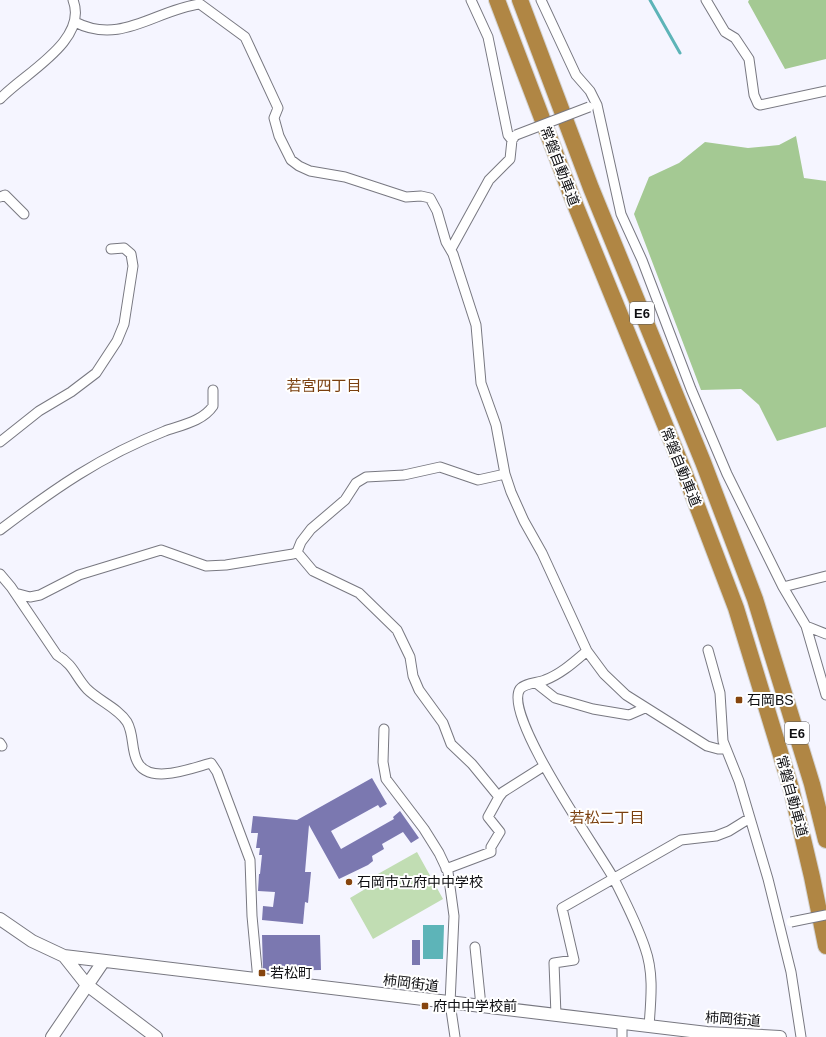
<svg xmlns="http://www.w3.org/2000/svg" width="826" height="1037" font-family="Helvetica,'Noto Sans JP',sans-serif">
	<style>
		.green { fill: #c1ddb3 }
		.forest { fill: #a4c993 }
		.water { fill: #5db4b8 }
		.lines { fill: none; stroke-linecap: round; stroke-linejoin: round }
		.stream { stroke: #5db4b8; stroke-width: 3 }
		.building { fill: #7b78b0 }
		.street-casing { stroke: #787881; stroke-width: 11 }
		.secondary-casing { stroke: #787881; stroke-width: 14 }
		.highway-casing { stroke: #d4d4d4; stroke-width: 18 }
		.street { stroke: #fff; stroke-width: 9 }
		.secondary { stroke: #fff; stroke-width: 12 }
		.highway { stroke: #b08644; stroke-width: 16 }
		.street-bridge-casing { stroke: #787881; stroke-width: 11; stroke-linecap: butt }
		.street-bridge { stroke: #fff; stroke-width: 9 }
		.poi-dot { fill: #86450e; stroke: #fff; stroke-width: 1.5 }
		.labels { text-anchor: middle; dominant-baseline: central; stroke-width: 4; stroke-linejoin: round; paint-order: stroke }
		.shield { fill: #fff; stroke: #575759; stroke-width: 1 }
		.shield-label { font-size: 13px; font-weight: bold; fill: #0f0f12 }
		.street-label { font-size: 14px; fill: #0f0f12; stroke: #fff }
		.poi-label { font-size: 14px; fill: #0f0f12; stroke: #fff; text-anchor: start }
		.neighbourhood-label { font-size: 15px; fill: #7a3f0e; stroke: #fff }
	</style>
	<rect width="100%" height="100%" fill="#f5f5ff"/>
	<path class="green" d="M417,852l26,47 -70,40 -23,-41 22,-13 -3,-6z"/>
	<path class="forest" d="M749,0h77v59l-41,10 -37,-67z
		M796,136l8,42 22,3v246l-49,14 -18,-36 -18,-16 -40,1 -67,-176 15,-37 30,-14 26,-21 43,6 31,-3z"/>
	<path class="water" d="M423,925h21l-1,34h-20z"/>
	<g class="lines">
		<path class="stream" d="M650,0l30,53"/>
	</g>
	<path class="building" d="M372,778l15,26 -7,4 -2,-3 -47,26 10,18 53,-30 -1,-2 7,-6 19,27 -8,5 -8,-11 -21,12 2,5 -12,7 1,5 -5,4 -29,14 -30,-54 -4,47h6l-3,31 -3,-1 -2,22 -41,-4 1,-14 10,1 2,-15 -17,-1 1,-17h1l2,-19h-3l1,-7h-4l2,-15h-7l2,-17 44,4z
		M262,935h58l1,35 -58,1z
		M412,940h8v25h-8z"/>
	<g class="lines">
		<g class="street-casing">
			<path id="street" d="M471,0l17,37 20,98 4,5
				M541,0l35,75 14,16 7,14 24,109 21,46 49,129 36,85 56,113 23,39 20,69
				M706,0l19,32 10,6 14,21 5,36 4,9 2,1 66,-14
				M75,22c46,24 82,-13 125,-18l45,33 33,71 -4,10 5,18 12,24 8,6 11,5 35,6 61,20 15,-1 9,2 7,13 9,31 7,12 23,71 5,58 15,42 9,49 6,18 13,29 18,32 45,98 17,23 22,21 81,51 11,3h8
				M0,99c23,-25 89,-58 73,-99
				M0,197l5,-2 19,19
				M451,249l38,-69 21,-21 2,-19 3,-4
				M0,442l39,-31 32,-19 25,-19 21,-32 7,-17 9,-58 -2,-12 -7,-6 -13,1
				M0,530c54,-41 101,-74 165,-99 17,-6 38,-10 48,-25v-16
				M297,552l16,19 46,22 38,37 13,27 3,19 6,14 24,33 8,21 21,20 27,33
				M0,574l11,13 46,68c17,10 18,21 30,34 12,12 31,19 40,33 7,12 4,27 10,39 11,25 55,7 74,2l6,9 33,88 2,56 6,64
				M783,587l43,-11
				M15,593l15,4 10,-2 39,-20 82,-25 45,16 20,-1 67,-11 4,-2 4,-10 10,-13 34,-29 11,-17 10,-6 38,-2 36,-8 38,13 27,-6
				M806,626l20,8
				M708,650l12,43 3,48 16,40 29,98 23,93 10,65
				M587,651c-13,11 -26,23 -42,29 -7,3 -20,3 -25,9 -18,26 78,161 94,190 11,22 23,45 31,69 9,25 6,51 4,78
				M536,683l19,15 38,11 36,6 16,-7
				M384,729l-1,33 3,17 38,50 15,24 9,19 6,44 -4,87 5,34
				M0,743l2,3
				M446,869l45,-17v-5l9,-15 -12,-15 11,-20 4,-5 41,-26
				M475,947l6,59
				M556,1015l-2,-52 20,-3 -12,-52 119,-68 35,-4 13,-5 21,-13
				M622,1037v-14"/>
		</g>
		<g class="secondary-casing">
			<path id="secondary" d="M0,919l32,22 32,15 643,77 73,4
				M64,956l23,29 69,52
				M52,1037l51,-75"/>
		</g>
		<g class="highway-casing">
			<path id="highway" d="M497,0l75,197 111,272 53,139 55,180 21,89 14,69
				M520,0l71,188 112,274 52,137 57,185 14,56"/>
		</g>
		<use href="#street" class="street"/>
		<use href="#secondary" class="secondary"/>
		<use href="#highway" class="highway"/>
		<g class="street-bridge-casing">
			<path id="street-bridge" d="M516,135l73,-28
				M791,922l35,-7"/>
		</g>
		<use href="#street-bridge" class="street-bridge"/>
	</g>
	<g class="poi-dot">
		<rect x="735" y="696" width="8" height="8" rx="2"/>
		<circle cx="349" cy="882" r="4"/>
		<rect x="258" y="969" width="8" height="8" rx="2"/>
		<rect x="421" y="1002" width="8" height="8" rx="2"/>
	</g>
	<g class="labels">
		<g class="shield">
			<rect x="630" y="302" width="24" height="22" rx="3"/>
			<rect x="785" y="722" width="24" height="22" rx="3"/>
		</g>
		<g class="shield-label">
			<text x="642" y="313">E6</text>
			<text x="797" y="733">E6</text>
		</g>
		<g class="street-label">
			<text transform="translate(560 166) rotate(69)">常磐自動車道</text>
			<text transform="translate(681 467) rotate(68)">常磐自動車道</text>
			<text transform="translate(792 796) rotate(75)">常磐自動車道</text>
			<text transform="translate(411 983) rotate(7)">柿岡街道</text>
			<text transform="translate(733 1019) rotate(4)">柿岡街道</text>
		</g>
		<g class="poi-label">
			<text x="747" y="700">石岡BS</text>
			<text x="357" y="882">石岡市立府中中学校</text>
			<text x="270" y="973">若松町</text>
			<text x="433" y="1006">府中中学校前</text>
		</g>
		<g class="neighbourhood-label">
			<text x="324" y="385">若宮四丁目</text>
			<text x="607" y="817">若松二丁目</text>
		</g>
	</g>
</svg>
